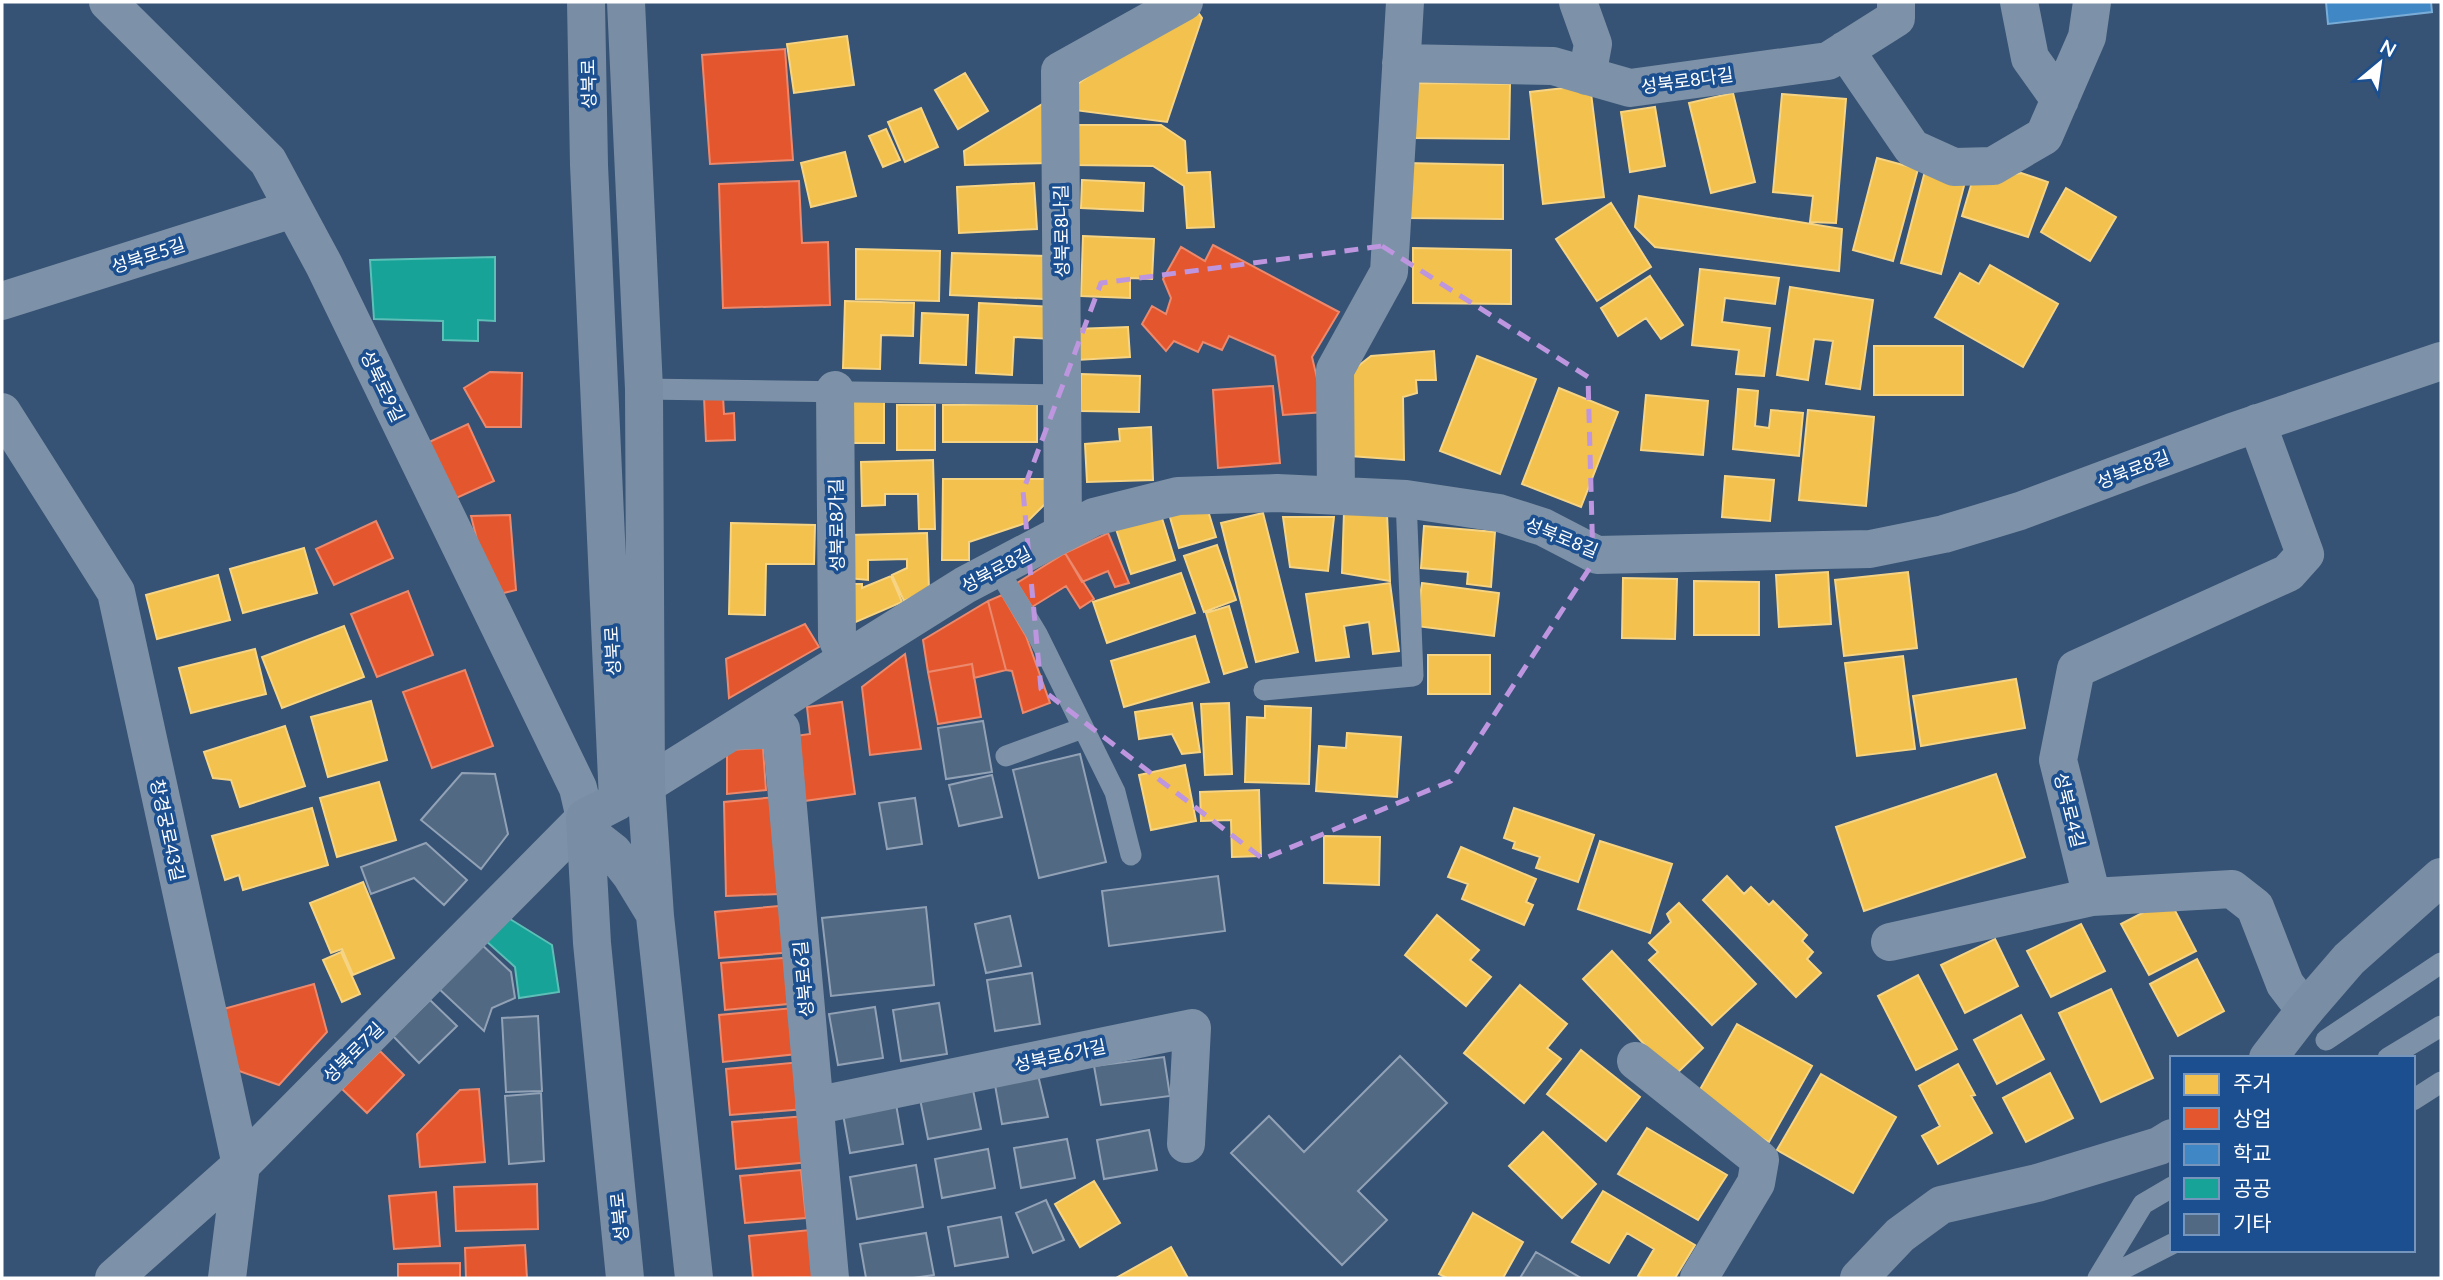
<svg xmlns="http://www.w3.org/2000/svg" width="2443" height="1280" font-family="Lato,'Noto Sans KR',sans-serif">
	<style>
		.homes { fill: #f2c14e; stroke: #f6d483; stroke-width: 2 }
		.shops { fill: #e4572e; stroke: #ec896d; stroke-width: 2 }
		.schools { fill: #3f88c5; stroke: #79acd6; stroke-width: 2 }
		.public { fill: #17a398; stroke: #5dbfb7; stroke-width: 2 }
		.building { fill: #526984; stroke: #92a2b6; stroke-width: 2 }
		.lines { fill: none; stroke-linecap: round; stroke-linejoin: round }
		.lane { stroke: #7d92a8; stroke-width: 21 }
		.street { stroke: #7d92a8; stroke-width: 38 }
		.secondary { stroke: #798da4; stroke-width: 38 }
		.marked { fill: none; stroke: #bd96df; stroke-width: 5; stroke-dasharray: 14 9; stroke-linejoin: round }
		.labels { text-anchor: middle; dominant-baseline: central; stroke-width: 7; stroke-linejoin: round; paint-order: stroke }
		.street-label { font-size: 18px; fill: #fff; stroke: #1b4f8f }
	</style>
	<rect width="100%" height="100%" fill="#365274"/>
	<path class="homes" d="M1195,8l7,10 -35,104 -93,-12 1,-24 90,-66z
		M847,36l7,49 -60,8 -7,-49z
		M965,73l23,38 -30,18 -23,-39z
		M1412,83l98,1 -1,55 -97,-1z
		M1590,85l14,112 -61,7 -13,-112z
		M1733,93l22,89 -44,11 -22,-90z
		M1782,94l64,5 -10,124 -26,-1 3,-26 -40,-4z
		M1049,100l1,63 -85,2 -1,-14z
		M1655,107l10,59 -35,6 -9,-60z
		M921,108l17,39 -33,15 -17,-40z
		M1073,125h88l24,16 2,32 23,-1 4,55 -27,1 -3,-42 -31,-20 -80,-1z
		M886,129l14,31 -17,7 -14,-31z
		M845,152l11,44 -45,11 -10,-44z
		M1877,158l41,11 -25,92 -40,-11z
		M1405,163l98,2v54l-98,-1z
		M1925,171l40,11 -24,92 -40,-11z
		M2021,173l27,9 -20,55 -66,-21 10,-34z
		M1082,180l62,3 -1,28 -62,-3z
		M1034,183l3,46 -78,4 -2,-46z
		M2066,188l50,29 -26,44 -49,-29z
		M1639,196l203,33 -3,42 -184,-24 -20,-20z
		M1611,203l40,64 -54,34 -41,-62z
		M1083,236l71,3 -2,40 -22,-1v20l-49,-2z
		M1413,248l98,2v54l-98,-1z
		M856,249l84,2 -1,50 -83,-2z
		M952,253l94,3 -2,43 -94,-4z
		M1990,265l68,39 -35,63 -88,-50 25,-44 19,11z
		M1700,269l79,9 -4,26 -50,-6 -3,24 48,6 -6,48 -28,-2 3,-24 -47,-5z
		M1650,276l33,49 -22,14 -15,-21 -28,18 -17,-28z
		M1790,287l83,13 -13,89 -34,-5 7,-43 -19,-2 -6,41 -31,-5z
		M845,301l69,2 -1,33 -32,-1 -1,34 -37,-1z
		M979,303l75,4 -2,32 -38,-2 -2,38 -36,-2z
		M922,313l46,2 -2,50 -46,-2z
		M1128,327l2,30 -54,3 -1,-31z
		M1874,346h89v49h-89z
		M1434,351l2,29h-20l1,13 -14,4 1,63 -54,-4 -2,-82 23,-18z
		M1477,356l59,23 -36,95 -60,-23z
		M1081,374l59,2 -1,36 -58,-1z
		M1559,388l59,24 -37,95 -59,-23z
		M1738,389l20,2 -3,35 14,2 2,-18 32,3 -4,43 -66,-7z
		M1646,395l62,6 -5,54 -62,-5z
		M846,398l38,1v44h-38z
		M1037,404v38h-94v-37z
		M897,405h38v45h-38z
		M1808,410l66,7 -8,89 -67,-6z
		M1151,427l2,53 -66,2 -2,-38 35,-3 -1,-12z
		M933,460l2,69h-16l-1,-35h-33v11l-23,1 -1,-44z
		M1725,476l49,4 -4,41 -48,-4z
		M943,479h104l-1,24 -20,20 -57,19v18h-27z
		M1206,504l10,33 -37,11 -10,-34z
		M1344,512l43,2 3,67 -48,-8z
		M1263,513l35,139 -42,10 -35,-139z
		M1161,515l14,45 -44,14 -15,-45z
		M1283,517h51l-6,54 -38,-4z
		M731,523l84,2 -1,39h-48l-1,51 -36,-1z
		M1424,526l71,6 -4,55 -24,-3 1,-12 -47,-4z
		M927,533l2,56 -25,12 -12,-26 15,-7v-9l-39,1v20l-20,-2 1,-43z
		M1217,545l19,55 -32,12 -20,-56z
		M304,548l13,45 -74,20 -13,-44z
		M1828,572l3,52 -52,3 -3,-52z
		M1908,572l9,76 -73,8 -9,-76z
		M1181,573l14,40 -88,30 -14,-41z
		M218,575l12,45 -73,19 -11,-44z
		M891,576l11,26 -51,22 -1,-40h12v4z
		M1623,578l54,1 -2,60 -53,-1z
		M1694,581l65,1v53h-65z
		M1390,583l9,68 -26,3 -4,-32 -25,4 5,31 -33,4 -10,-67z
		M1422,583l77,10 -5,43 -78,-10z
		M1229,606l18,61 -23,7 -18,-61z
		M344,626l20,51 -82,31 -20,-51z
		M1195,636l14,46 -85,25 -13,-46z
		M255,649l11,45 -75,19 -12,-45z
		M1428,655h62v39h-62z
		M1903,656l12,93 -58,7 -12,-93z
		M2016,679l9,49 -104,18 -8,-50z
		M371,701l16,59 -59,17 -17,-60z
		M1192,703l8,49 -18,2 -10,-20 -33,5 -4,-27z
		M1229,703l3,71 -27,1 -4,-71z
		M1265,706l46,2 -2,76 -64,-2 2,-65 18,1z
		M285,726l20,60 -65,21 -9,-27 -18,-2 -9,-26z
		M1347,733l54,4 -4,60 -81,-6 3,-45 27,2z
		M1185,765l11,56 -45,9 -12,-55z
		M1996,774l29,83 -161,54 -28,-84z
		M379,782l17,58 -59,17 -17,-59z
		M1259,790l2,66 -29,1 -1,-37 -30,1 -1,-29z
		M312,808l16,57 -85,25 -4,-15 -14,5 -13,-44z
		M1514,808l80,27 -16,47 -42,-14 4,-11 -27,-9 2,-6 -11,-4z
		M1324,836l56,1 -1,48 -55,-2z
		M1600,841l72,23 -22,69 -72,-24z
		M1461,847l75,32 -10,23 7,3 -9,20 -62,-26 6,-15 -20,-7z
		M1727,876l17,18 7,-7 18,18 4,-4 34,34 -5,6 11,11 -6,7 14,14 -25,24 -93,-97z
		M363,882l31,76 -41,17 -11,-26 -11,4 -21,-50z
		M2169,899l27,52 -47,24 -28,-51z
		M1679,903l77,81 -44,41 -63,-65 9,-8 -9,-9 22,-21 -4,-8z
		M1437,915l42,35 -9,10 21,17 -25,29 -61,-51z
		M2081,924l24,47 -54,26 -24,-46z
		M1995,939l23,47 -53,27 -24,-48z
		M1612,951l91,97 -29,28 -91,-97z
		M341,952l19,42 -18,8 -19,-42z
		M2197,959l27,52 -46,25 -28,-52z
		M1918,975l39,74 -41,21 -38,-74z
		M1520,985l47,39 -20,24 14,11 -37,44 -60,-50z
		M2111,989l42,89 -52,24 -42,-89z
		M2021,1015l23,44 -47,25 -23,-44z
		M1737,1024l75,42 -43,76 -75,-42z
		M1581,1050l59,47 -34,44 -59,-47z
		M1958,1064l17,31 -4,1 21,37 -54,31 -16,-28 18,-10 -21,-40z
		M2050,1073l23,45 -47,24 -23,-44z
		M1821,1074l75,43 -43,76 -76,-43z
		M1647,1128l80,47 -29,45 -80,-46z
		M1543,1132l53,52 -34,34 -53,-52z
		M1094,1181l26,42 -40,24 -25,-43z
		M1603,1191l92,54 -20,33h-33l-4,-2 16,-27 -27,-16 -18,30 -37,-21z
		M1473,1213l50,29 -20,36h-56l-8,-4z
		M1171,1247l17,31h-72z"/>
	<path class="shops" d="M785,49l8,111 -83,4 -8,-109z
		M799,181l3,62 26,-1 2,63 -107,3 -4,-124z
		M1213,245l126,67 -27,45 13,55 -42,3 -8,-59 -46,-20 -7,14 -19,-8 -5,10 -24,-11 -8,10 -24,-27 10,-18 14,8 5,-16 -8,-19 18,-32 24,14z
		M490,372l32,1 -1,54h-35l-22,-39z
		M1273,386l7,77 -62,5 -5,-78z
		M723,396l1,18 10,-1 1,27 -29,1 -2,-44z
		M468,424l26,57 -42,19 -25,-57z
		M510,515l6,75 -25,6 -20,-80z
		M376,521l17,37 -59,27 -18,-36z
		M1108,533l21,50 -14,4 -7,-16 -26,11 -17,-29z
		M1065,553l29,46 -14,9 -14,-22 -34,21 -15,-24z
		M408,591l25,64 -56,22 -26,-63z
		M1002,595l24,41 24,67 -27,10 -11,-42 -6,-1 -18,-69z
		M988,601l18,69 -32,8 -2,-14 -44,8 -5,-32z
		M805,624l14,23 -90,51 -3,-39z
		M905,654l16,95 -51,6 -8,-68z
		M972,664l9,53 -43,7 -10,-52z
		M465,670l28,76 -61,22 -29,-76z
		M842,702l13,92 -51,7 -9,-65 15,-2 -3,-27z
		M763,748l3,42 -39,4v-44z
		M776,797l4,97 -54,2 -2,-94z
		M790,905l4,47 -75,6 -4,-46z
		M794,957l5,46 -74,7 -4,-47z
		M314,984l13,48 -48,53 -40,-14 -19,-61z
		M793,1008l4,46 -74,8 -4,-47z
		M380,1051l24,24 -37,38 -25,-24z
		M801,1062l4,47 -75,6 -4,-46z
		M479,1089l6,73 -65,5 -3,-33 43,-44z
		M806,1116l4,46 -74,7 -4,-47z
		M801,1170l5,48 -61,5 -5,-47z
		M537,1184l1,45 -82,2 -2,-44z
		M436,1192l4,54 -46,3 -5,-53z
		M810,1230l5,47 -62,1 -4,-42z
		M525,1245l2,33h-61l-1,-30z
		M460,1263v15h-62v-14z"/>
	<path class="schools" d="M2326,2h105l1,10 -104,12z"/>
	<path class="public" d="M495,257v64l-17,-1v21l-35,-1v-19l-69,-2 -4,-59z
		M510,919l42,26 7,47 -40,6 -4,-31 -30,-27z"/>
	<path class="building" d="M983,721l9,51 -46,7 -8,-51z
		M1080,754l26,108 -67,16 -26,-108z
		M462,773l33,1 13,60 -27,35 -60,-49z
		M992,775l10,42 -43,9 -10,-41z
		M915,798l7,46 -35,5 -8,-46z
		M426,843l41,37 -23,25 -30,-27 -43,16 -10,-27z
		M1218,876l7,55 -116,15 -7,-55z
		M926,907l8,78 -103,11 -9,-78z
		M1010,916l11,50 -35,7 -11,-49z
		M479,942l32,30 4,26 -23,10 -8,23 -47,-44z
		M1032,973l8,51 -45,7 -8,-51z
		M430,1000l27,26 -38,37 -26,-27z
		M939,1003l8,51 -46,7 -8,-51z
		M875,1007l8,51 -45,7 -9,-51z
		M538,1016l4,75 -36,1 -4,-74z
		M1400,1056l47,47 -89,88 29,29 -45,45 -111,-112 38,-37 35,36z
		M1164,1057l6,39 -69,9 -7,-39z
		M1038,1075l10,42 -46,7 -7,-39z
		M973,1090l8,39 -53,10 -8,-40z
		M541,1093l3,68 -35,3 -4,-68z
		M896,1104l7,40 -53,9 -7,-39z
		M1149,1130l8,40 -53,9 -7,-39z
		M1067,1139l8,39 -54,10 -7,-40z
		M988,1149l7,39 -53,10 -7,-39z
		M916,1165l7,42 -66,12 -7,-42z
		M1046,1200l18,40 -31,13 -17,-40z
		M1001,1217l7,40 -53,9 -7,-39z
		M926,1233l8,42 -21,3h-47l-6,-34z
		M1536,1252l45,26h-61z"/>
	<g class="lines">
		<path class="lane" d="M644,389l419,6
			M997,568l40,66 78,158 16,63
			M1264,690l149,-14 -7,-177
			M1006,756l77,-28
			M2326,1040l115,-77
			M2388,1058l53,-32
			M2413,1100l28,-18
			M2098,1278l45,-74 29,-17
			M2105,1278l67,-34"/>
		<path class="street" d="M108,2l160,159 56,104 254,523 7,30 -344,347 -127,113
			M1578,2l15,42 -6,32
			M2019,2l11,56 30,42
			M1845,50l67,98 42,19 39,-1 51,-30 43,-99 5,-35
			M1401,63l152,3 77,22 198,-27 68,-43v-16
			M2,301l291,-92
			M835,390l2,248 9,21
			M2,412l114,180 125,573 -14,113
			M1336,495l-1,-125 54,-98 16,-270
			M1063,533l-3,-462 124,-69
			M732,731l49,-2 49,549
			M646,785l319,-200 129,-68 84,-21 99,-3 129,6 93,14 44,14 54,28 273,-6 74,-15 76,-23 212,-79 209,-71
			M2092,897l-34,-137 18,-91 212,-96 17,-19 -48,-131
			M1890,942l202,-45 140,-8 23,18 30,77 20,26
			M1636,1061l124,99 -4,23 -57,95
			M814,1106l378,-78 -6,116"/>
		<path class="secondary" d="M626,2l18,387 2,396 9,131 39,362
			M585,818l33,-17 -29,-636 -3,-163
			M585,818l7,125 33,335
			M585,818l5,16 23,18 18,23 22,36
			M2268,1058l37,-48 44,-51 92,-82
			M1859,1278l41,-43 41,-30 96,-22 122,-37 13,-8"/>
	</g>
	<path class="marked" d="M1382,246l206,131 5,186 -142,218 -188,78 -222,-170 -18,-198 78,-208z"/>
	<g class="labels">
		<g class="street-label">
			<text transform="translate(1687 80) rotate(-8)">성북로8다길</text>
			<text transform="translate(588 84) rotate(-91)">성북로</text>
			<text transform="translate(1061 231) rotate(-91)">성북로8나길</text>
			<text transform="translate(148 255) rotate(-18)">성북로5길</text>
			<text transform="translate(383 386) rotate(64)">성북로9길</text>
			<text transform="translate(2133 469) rotate(-21)">성북로8길</text>
			<text transform="translate(836 525) rotate(-91)">성북로8가길</text>
			<text transform="translate(1562 537) rotate(22)">성북로8길</text>
			<text transform="translate(996 569) rotate(-28)">성북로8길</text>
			<text transform="translate(612 651) rotate(-93)">성북로</text>
			<text transform="translate(2070 810) rotate(76)">성북로4길</text>
			<text transform="translate(168 830) rotate(78)">창경궁로43길</text>
			<text transform="translate(803 979) rotate(-95)">성북로6길</text>
			<text transform="translate(353 1052) rotate(-45)">성북로7길</text>
			<text transform="translate(1060 1055) rotate(-12)">성북로6가길</text>
			<text transform="translate(619 1217) rotate(-96)">성북로</text>
		</g>
	</g>
	<rect width="2443" height="1280" fill="none" stroke="#ffffff" stroke-width="7"/>
	<rect x="2170" y="1056" width="245" height="196" fill="#1b4f8f" stroke="#7695bc" stroke-width="2"/>
	<rect x="2184" y="1074" width="35" height="21" fill="#f2c14e" stroke="#7695bc" stroke-width="2"/>
	<text x="2233" y="1091" font-size="21" fill="#ffffff">주거</text>
	<rect x="2184" y="1108" width="35" height="21" fill="#e4572e" stroke="#7695bc" stroke-width="2"/>
	<text x="2233" y="1126" font-size="21" fill="#ffffff">상업</text>
	<rect x="2184" y="1144" width="35" height="21" fill="#3f88c5" stroke="#7695bc" stroke-width="2"/>
	<text x="2233" y="1161" font-size="21" fill="#ffffff">학교</text>
	<rect x="2184" y="1178" width="35" height="21" fill="#17a398" stroke="#7695bc" stroke-width="2"/>
	<text x="2233" y="1196" font-size="21" fill="#ffffff">공공</text>
	<rect x="2184" y="1214" width="35" height="21" fill="#526984" stroke="#7695bc" stroke-width="2"/>
	<text x="2233" y="1231" font-size="21" fill="#ffffff">기타</text>
	<g transform="translate(2380 63) rotate(29)" stroke="#1b4f8f" stroke-width="5" paint-order="stroke">
	<path d="M0-5L12 26L0 18L-12 26Z" fill="#ffffff"/>
	<text y="-10" font-size="19" font-weight="bold" text-anchor="middle" fill="#ffffff">N</text>
	</g>
</svg>
